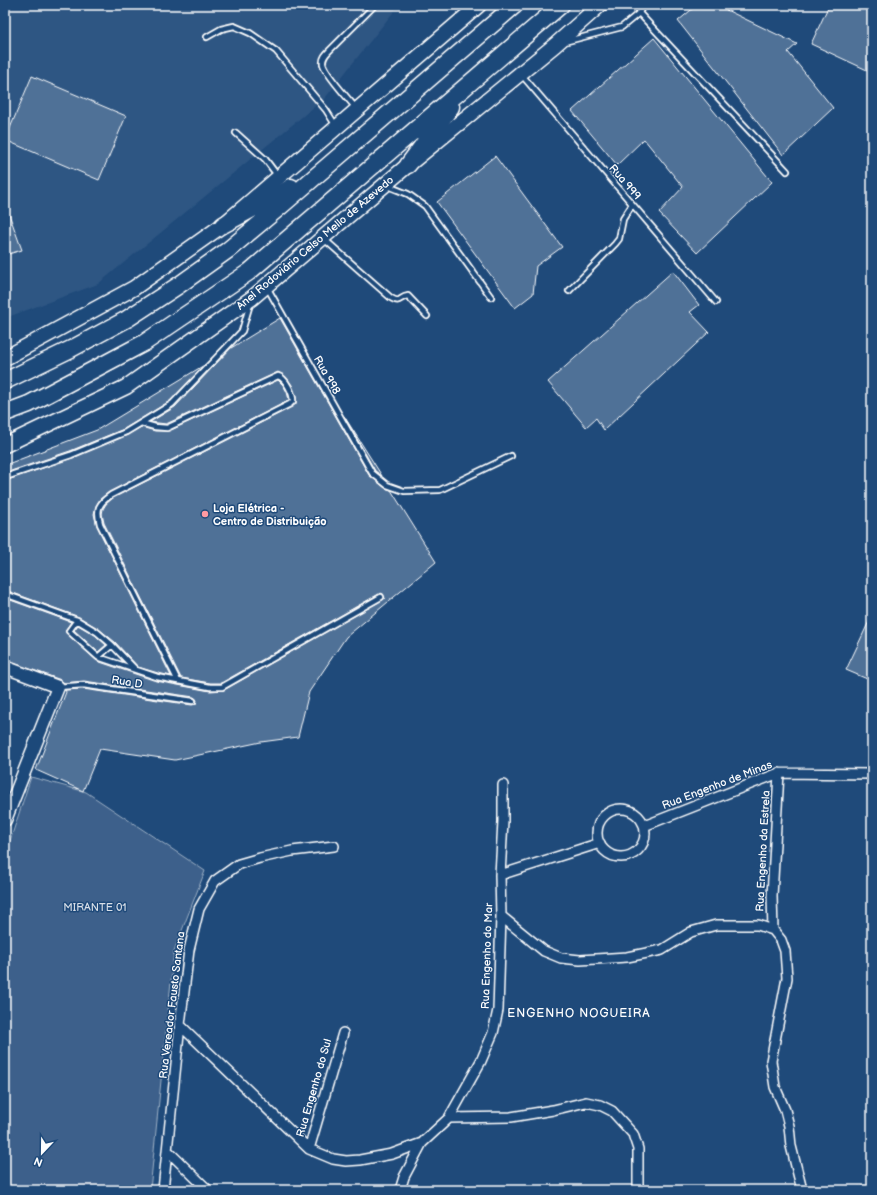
<svg xmlns="http://www.w3.org/2000/svg" width="877" height="1195" font-family="'Balsamiq Sans',sans-serif">
	<style>
		.built { fill: #2e5683 }
		.green { fill: #3c618b; stroke: #9eb0c5 }
		.building { fill: #507197; stroke: #fff }
		.lines { fill: none; stroke-linecap: round; stroke-linejoin: round }
		.lane-casing { stroke: #fff; stroke-width: 8 }
		.street-casing { stroke: #fff; stroke-width: 12 }
		.secondary-casing { stroke: #fff; stroke-width: 15 }
		.primary-casing { stroke: #fff; stroke-width: 17 }
		.highway-casing { stroke: #fff; stroke-width: 19 }
		.path { stroke: #fff; stroke-width: 2; stroke-dasharray: 3 3; stroke-linecap: butt }
		.lane { stroke: #1f4a7a; stroke-width: 4.5 }
		.street { stroke: #1f4a7a; stroke-width: 9 }
		.secondary { stroke: #1f4a7a; stroke-width: 12 }
		.primary { stroke: #1f4a7a; stroke-width: 14 }
		.highway { stroke: #1f4a7a; stroke-width: 16 }
		.poi-dot { fill: #ff9aa2; stroke: #1f4a7a; stroke-width: 1.5 }
		.labels { text-anchor: middle; dominant-baseline: central; stroke-width: 3; stroke-linejoin: round; paint-order: stroke }
		.street-label { font-size: 11px; fill: #fff; stroke: #1f4a7a }
		.poi-label { font-size: 11px; font-weight: bold; fill: #fff; stroke: #1f4a7a; text-anchor: start }
		.park-label { font-size: 11px; fill: #d8dfe8; stroke: #1f4a7a }
		.neighbourhood-label { font-size: 12px; letter-spacing: 1px; fill: #fff; stroke: #1f4a7a }
	</style>
	<rect width="100%" height="100%" fill="#1f4a7a"/>
	<filter id="ink" filterUnits="userSpaceOnUse"><feTurbulence type="fractalNoise" baseFrequency=".025" numOctaves="2"/><feDisplacementMap in="SourceGraphic" scale="8" xChannelSelector="R" yChannelSelector="G"/><feConvolveMatrix kernelMatrix="1 2 1 2 8 2 1 2 1" color-interpolation-filters="sRGB"/></filter>
	<g filter="url(#ink)">
		<path class="built" d="M5,5h394l-74,93 -227,186 -93,34z"/>
		<path class="green" d="M31,777l55,15 119,79 -31,80 -24,239h-145v-334z"/>
		<path class="building" d="M697,5h19l81,39 -9,8 45,56 -50,47 -105,-134z
			M829,5h43v9l-4,9 4,2v36l-5,9 -56,-26z
			M654,38l118,144 -75,71 -38,-40 24,-26 -39,-48 -27,26 -45,-54z
			M32,76l94,40 -27,64 -94,-40z
			M495,156l67,91 -26,19 -3,28 -18,14 -78,-106z
			M5,206h1l16,44 -17,5z
			M673,271l26,34 -9,7 19,20 -105,98 -8,-12 -10,9 -38,-45z
			M280,318l89,157 16,13 6,2 45,72 -90,75 -37,55 -11,45 -37,5 -86,18 -75,-11 -17,42 -47,-21 30,-78 -1,-2 18,-1 109,16 4,-1 1,-4 -3,-3 -110,-16 -20,2 -3,-3 -56,-20v-62l66,24 -5,7v4l31,28 59,20 54,10 14,-1 160,-91 -1,-5h-4l-158,89h-11l-29,-5 -77,-155 -2,-9 1,-5 3,-5 7,-6 179,-91 4,-3v-7l-4,-12 -6,-8 -8,-5 -112,52 -16,-2 25,-15 56,-59z
			M206,364l-36,37 -46,28 -54,22 -65,22v-8l92,-35z
			M278,380l5,5 4,7 2,8 -1,1 -179,91 -9,7 -4,7 -2,8 3,12 74,150 -13,-3 -20,-6 -23,-25 -16,-13 -20,-12 -74,-27v-109l67,-23 55,-23 14,-8 14,4h14z
			M344,416l38,60 -7,-5z
			M872,615v66l-26,-11z
			M78,625l17,10 11,10 -8,7 -24,-22z"/>
		<g class="lines">
			<g class="lane-casing">
				<path id="lane" d="M639,13l148,158
					M207,37l14,-8 13,-3 16,7 26,18 50,59 10,16
					M564,42l58,-15 17,-14 4,-8
					M521,74l195,228
					M356,108c-6,-7 -31,-35 -33,-44 -1,-6 3,-10 7,-14l45,-45
					M236,133l29,26 12,16
					M388,186l20,8 17,12 66,91
					M324,239l67,59c10,6 8,-1 17,-2l19,20
					M267,287l105,186 15,12 17,6 36,-1 71,-34
					M569,291l46,-47 4,-5 4,-20 9,-14
					M5,477l66,-22 55,-23 46,-28 70,-73 8,-27
					M5,594l72,26 20,12 15,13 24,25
					M77,620l-8,11 29,26 59,20 21,4 -78,-157c-4,-15 -2,-20 11,-29l179,-91 3,-3c0,-7 -7,-23 -15,-25l-111,52 -12,-1 -14,-4
					M98,657l14,-12
					M178,681l32,6h12l159,-90
					M58,687l25,-2 110,16"/>
			</g>
			<g class="street-casing">
				<path id="street" d="M597 833a24 24 0 1 1 48 0a24 24 0 1 1-48 0Z
					M644,826l135,-53 93,1
					M500,875l100,-32
					M501,916l43,35 17,7 19,2 47,-3 35,-7 29,-18 25,-7h42l15,5
					M773,930l8,10 4,11 2,27 -16,83 4,26 10,23 4,16 2,20 11,44
					M773,930l-1,-34 7,-123
					M180,1025l129,124 24,10 13,2 14,-1 32,-6 30,-11 27,-25 32,-57 12,-28 5,-23 3,-94 -1,-41 3,-54v-36
					M449,1118l62,-1 42,-7 33,-8 14,3 12,6 21,23 5,15v41
					M309,1149l34,-116
					M168,1151l40,39
					M163,1190l17,-165 9,-75 10,-41 16,-28 24,-17 21,-6 32,-7 42,-5
					M400,1190l4,-13 18,-34"/>
			</g>
			<g class="secondary-casing">
				<path id="secondary" d="M5,667l53,20 -53,133"/>
			</g>
			<g class="primary-casing">
				<path id="primary" d="M5,358l129,-70 89,-63 256,-220
					M5,445l121,-58 126,-89 156,-133 147,-120 45,-40"/>
			</g>
			<g class="highway-casing">
				<path id="highway" d="M408,165l43,-58
					M223,225l52,-28 16,-10
					M5,381l66,-32 56,-30 52,-34 49,-35 53,-44 234,-201
					M5,413l24,-9 115,-61 105,-71 312,-267"/>
			</g>
			<path class="path" d="M851,1190l21,-6"/>
			<use href="#lane" class="lane"/>
			<use href="#street" class="street"/>
			<use href="#secondary" class="secondary"/>
			<use href="#primary" class="primary"/>
			<use href="#highway" class="highway"/>
		</g>
	</g>
	<circle class="poi-dot" cx="205" cy="514" r="4"/>
	<g class="labels">
		<g class="street-label">
			<text transform="translate(625 182) rotate(49)">Rua 999</text>
			<text transform="translate(315 243) rotate(-40)">Anel Rodoviário Celso Mello de Azevedo</text>
			<text transform="translate(327 375) rotate(60)">Rua 998</text>
			<text transform="translate(127 682) rotate(9)">Rua D</text>
			<text transform="translate(717 785) rotate(-21)">Rua Engenho de Minas</text>
			<text transform="translate(763 851) rotate(-87)">Rua Engenho da Estrela</text>
			<text transform="translate(487 956) rotate(-88)">Rua Engenho do Mar</text>
			<text transform="translate(172 1005) rotate(-83)">Rua Vereador Fausto Santana</text>
			<text transform="translate(314 1088) rotate(-74)">Rua Engenho do Sul</text>
		</g>
		<g class="poi-label">
			<text x="213" y="508">Loja Elétrica -<tspan x="213" dy="13">Centro de Distribuição</tspan></text>
		</g>
		<g class="park-label">
			<text x="95" y="907">MIRANTE 01</text>
		</g>
		<g class="neighbourhood-label">
			<text x="579" y="1013">ENGENHO NOGUEIRA</text>
		</g>
	</g>
	<rect width="877" height="1195" fill="none" stroke="#1f4a7a" stroke-width="20"/>
	<rect x="10" y="10" width="857" height="1175" fill="none" stroke="#fff" stroke-width="1.5" filter="url(#ink)"/>
	<g transform="translate(42 1153) rotate(202)" stroke="#1f4a7a" stroke-width="3" paint-order="stroke">
	<path d="M0-3L7 15L0 10L-7 15Z" fill="#ffffff"/>
	<text y="-6" font-size="11" font-weight="bold" text-anchor="middle" fill="#ffffff">N</text>
	</g>
</svg>
